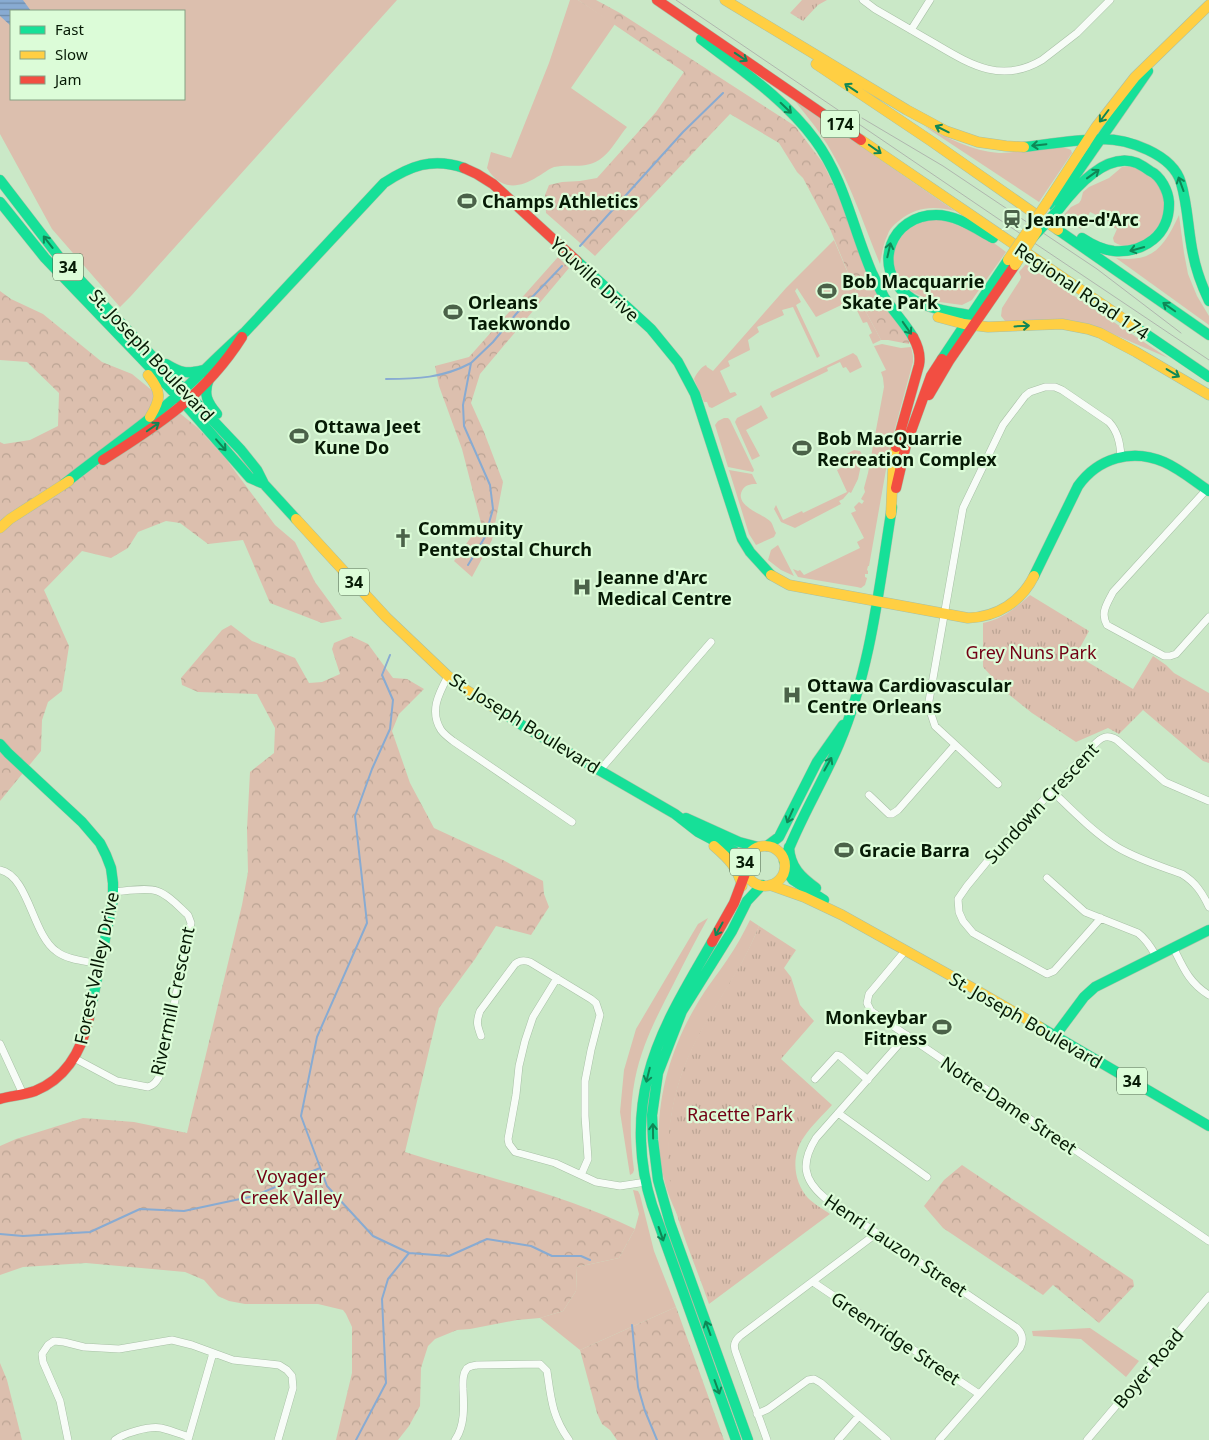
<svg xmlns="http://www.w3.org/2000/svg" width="1209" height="1440" font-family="'Noto Sans',sans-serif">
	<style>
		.grass { fill: #dcbfae; fill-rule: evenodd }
		.forest { fill: url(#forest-crowns) }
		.park { fill: url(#park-tufts) }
		.water { fill: url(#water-rules) }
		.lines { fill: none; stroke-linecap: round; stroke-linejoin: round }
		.stream { stroke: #88abd2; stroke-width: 2 }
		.street-casing { stroke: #a8c0a6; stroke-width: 8 }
		.fast-casing { stroke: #a8c0a6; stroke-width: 11 }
		.slow-casing { stroke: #a8c0a6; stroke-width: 11 }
		.jam-casing { stroke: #a8c0a6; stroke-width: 11 }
		.street { stroke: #f7fcf7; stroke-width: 7 }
		.fast { stroke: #16e098; stroke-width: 10 }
		.slow { stroke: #ffcf43; stroke-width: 10 }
		.jam { stroke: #f24e42; stroke-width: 10 }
		.tram { stroke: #afb6ae; stroke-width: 1 }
		.fast-bridge-casing { stroke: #a8c0a6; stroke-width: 11; stroke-linecap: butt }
		.slow-bridge-casing { stroke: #a8c0a6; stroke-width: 11; stroke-linecap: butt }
		.fast-bridge { stroke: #16e098; stroke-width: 10 }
		.slow-bridge { stroke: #ffcf43; stroke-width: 10 }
		.oneway { stroke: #0f8756 }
		.labels { text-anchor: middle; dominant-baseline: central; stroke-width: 4.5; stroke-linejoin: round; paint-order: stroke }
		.shield { fill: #dcfcd8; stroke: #465e44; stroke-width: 1 }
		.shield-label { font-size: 16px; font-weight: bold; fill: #061a05 }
		.poi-label { font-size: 18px; font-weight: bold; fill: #061a05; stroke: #dcfcd8; text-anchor: start }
		.street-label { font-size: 18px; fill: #061a05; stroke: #dcfcd8 }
		.park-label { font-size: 18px; fill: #720014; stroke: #dcfcd8 }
	</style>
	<defs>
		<pattern id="forest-crowns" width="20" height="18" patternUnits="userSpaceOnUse" patternTransform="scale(1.25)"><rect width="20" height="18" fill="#dcbfae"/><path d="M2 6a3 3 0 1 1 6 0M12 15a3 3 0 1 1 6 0" fill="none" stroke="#bba494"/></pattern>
		<pattern id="park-tufts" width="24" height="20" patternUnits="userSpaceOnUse" patternTransform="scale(1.25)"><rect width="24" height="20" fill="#dcbfae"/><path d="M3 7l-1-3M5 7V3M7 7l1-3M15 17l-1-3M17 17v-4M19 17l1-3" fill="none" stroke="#bba494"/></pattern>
		<pattern id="water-rules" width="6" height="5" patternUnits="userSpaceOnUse" patternTransform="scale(1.25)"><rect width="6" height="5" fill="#88abd2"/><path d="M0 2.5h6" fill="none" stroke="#6d8aa8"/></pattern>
	</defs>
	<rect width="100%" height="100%" fill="#cae8c7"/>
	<path class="grass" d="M0,0h397l-266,296 -11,11 -68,-78 -52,-95zM11,11h173v88h-173z
		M570,0h8l37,24 -44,64 56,39c-7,8 -16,24 -24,30 -17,14 -31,6 -49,10 -6,2 -11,7 -17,10 -19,12 -37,13 -50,-9l4,-16 20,6 38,-95z
		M795,101l160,110c-20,-5 -38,-5 -55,9 -5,4 -10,8 -12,14 -5,10 -6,20 -8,30 -17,-41 -32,-89 -57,-126 -8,-13 -19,-25 -28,-37z
		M924,126c24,12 48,25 75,27 19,1 59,-11 72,-3l1,3 -33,49z
		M1133,166l27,18c1,7 5,17 5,24 -1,21 -31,48 -51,34l-1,-4 4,-9 -5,-2 1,-4 -23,-11 -9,17 -19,-12 9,-10 8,-4 2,-3 2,-8 6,-5 20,-9 13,-11z
		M1179,215l5,38 4,21 9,22 12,20v9l-93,-67c37,5 48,-11 63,-43z
		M937,217l49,20 20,15 -34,48 -10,5 -30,-4 -20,-9 -15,-14 -4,-18 2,-14 12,-18z
		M834,240l24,57 23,43 -8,4 -4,-9 3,-2 -5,-11 -4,1 -11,-23 -36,17 -19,-29 -2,3 6,11 -5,3 24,51 -3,2 -24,-51 -11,3 2,5 -27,12 2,5 -11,8 2,10 -22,11 2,5 -10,5 10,22 5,-1 2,3 -25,13 -3,-1 -2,-5h-3l-10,-23c2,-5 7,-12 12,-14l1,2 6,4 73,-83z
		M1026,264l142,94 -64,-28 -99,-9 -4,-5 1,-8 18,-28 1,-3 -2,-5z
		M882,344l19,4 10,-1 2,9v6l-23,85 -21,119h-1l-1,4 1,1v3h-3v3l2,1 -2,7 -4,3 -4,-1 -59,-10 -5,-8 5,2 2,-1 4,5 56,-27 -3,-6 7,-4 -13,-25 5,-2 -2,-4 5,-5 3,2 2,-3 -3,-2 4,-7 -1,-4 4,-15 16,-86 -1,-9 -2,-6 5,-2 -12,-24z
		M853,353l4,3 5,11 -12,6 -4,-6 -3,1 -3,-6 -13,6 1,3 -56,27 -2,-4 1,-2z
		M761,405l7,13 -22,12 14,26 -8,4 -17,-38 2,-4 22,-11z
		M724,418h4l2,2 24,50 -1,2 -25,-5 -13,-42 3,-4z
		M854,450l6,1 3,5 -5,23 -7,14 -2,-1 -6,7 -4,2 2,3 -46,24 -14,-6 -7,-13 2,-4 7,15 19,-9 1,2 44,-21 -10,-22 9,-5 -3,-9z
		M729,470l23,4 5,10c-5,0 -10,0 -14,5 -11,17 21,25 28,33 2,3 3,8 5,11l-2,4 -18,8 -7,-11z
		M778,545l16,31 -13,-6 -13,-10 3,-10z
		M708,918c-12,21 -23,43 -34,65 -16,31 -32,61 -39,96 -6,30 -5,61 -1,91l-1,3 -3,2 -10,-63 4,-42 12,-41 62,-105z
		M750,920l9,6c-14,37 -38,70 -57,104 -34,59 -42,124 -23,189 -4,-10 -9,-19 -12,-29 -19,-62 -3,-131 30,-186 9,-16 20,-29 30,-44 9,-13 16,-26 23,-40z
		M633,1190l5,1 2,4 14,56 22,56 -96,43 -40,-32 23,-7 13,-20 1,-24 42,-9 16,-29 4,-15z
		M1090,1328l49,33 -13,16 -45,-38 -48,-3 -1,-5z"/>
	<path class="forest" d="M578,0h18l24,13 175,113 28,37 86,178v3l-21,-4h-7l-23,-43 -28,-68 -27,-51 -6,-6 -18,-29 -49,-29 -135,142 -49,-43 -1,-18 4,-10 13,-3 18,-1 17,-3 59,-66 28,-40z
		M558,257l11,11 -89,106 -9,29 13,29 19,50 -11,58 -20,37 -18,-16 27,-38 -19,-74 -23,-63 -4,-20 34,-9z
		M0,291l11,8 32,15 59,48 30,12 66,54 28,31 49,66 20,17 20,40 27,37 -20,4 -52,-20 -27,-63 -35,4 -28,-21 -14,-2 -28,11 -10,16 -17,10 -29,-7 -38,39 25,56 -7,45 -14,11 -6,18 -1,31 -41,50v-359l4,2 26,-4 28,-14 1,-33 -32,-31 -27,-2z
		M231,625l21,16 43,17 14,25 13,-1 18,-8 -8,-25 2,-6 17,-7 17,8 25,34 14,1 17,10 -25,25 -7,17 18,52 24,45 69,32 40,21 1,13 5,13 -18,28 -35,-9 -21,33 -36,49 -34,144c78,25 156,41 230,77l-16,29 -42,9 -1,24 -13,20 -23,7 -23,2 -47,9 -13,1 -22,9 -7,7 -7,22 -1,38 -11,20 -11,14h-62l16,-67v-46l-6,-13 -3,-4 -25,-6h-73l-16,-3 -11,-5 -14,-16 -19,-8 -99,-9 -63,4 -23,8v-129l16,-7 67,-21 51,4 53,11 55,-228 6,-33 -1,-43 3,-57 24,-19 1,-25 -18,-34 -59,-2 -16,-7 -1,-7 41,-48z
		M962,1165l171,115 1,6 -35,37 -46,-38 -10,10 -100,-67 -19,-22 20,-26z
		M676,1307l48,133h-107l-7,-10 -8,-6 -5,-11 -17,-63z
		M0,1363l7,17 15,60h-22z"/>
	<path class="park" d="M802,0h25l-9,5 -15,16 -13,-8z
		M1030,595l59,36 -13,24 57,34 20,-33 13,9 8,8 35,20v70l-6,-2 -60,-51 -24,24 -11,-6 -32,14 -44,-29 -25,-20 -24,-26v-44c19,-4 33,-15 47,-28z
		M759,926l37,24 -12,18 7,9 9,28 14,16 -33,38 51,46c-9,10 -20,20 -28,32 -13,18 -11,44 4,61 6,6 15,11 22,16l-121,90c-11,-32 -25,-64 -34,-96 -14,-56 -6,-115 20,-166 20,-39 48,-75 64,-116z"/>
	<path class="water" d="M0,0h23l8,11h-20v15l-11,-10z"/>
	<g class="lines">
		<path class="stream" d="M580,246l103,-114 40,-39
			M386,379c31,0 57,-1 85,-16
			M468,565l17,-28 8,-28 -3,-24 -26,-59 -1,-21 8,-42 22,-21 23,-28 46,-48
			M390,655l-8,20 11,25 -3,29 -18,40 -17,47 12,107 -50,114 -16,79 26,70 46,50 36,17 40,3 38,-17 44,7 21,10h29l9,4
			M0,1234l23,2 67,-4 50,-23 44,2 70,-15 66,-28
			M632,1325l6,62 7,24 12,29
			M356,1440l30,-57 -4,-84 6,-20 21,-26"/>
		<g class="street-casing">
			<path id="street" d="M863,0l12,9c19,11 38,22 57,33 36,21 68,43 110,18l35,-27 33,-33
				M911,30l19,-30
				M1207,489l-94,103c-6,12 -13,21 -6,33l57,31h6l6,-2 33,-37
				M448,676c-9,17 -19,35 -7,54 3,4 8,8 12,11l119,81
				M600,770l111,-128
				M998,784l-63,-58 -5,-15 -1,-10 34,-193 40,-83 22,-29 5,-4 15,-5h10l7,3 47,32c9,10 11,21 12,34
				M1052,791c20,19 42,42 65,56 20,12 43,19 65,27 13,8 20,18 27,33
				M869,795l20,19h3l6,-4 57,-65
				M0,870c29,6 32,64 56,81 11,9 30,10 44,13
				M1047,878l38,34 53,21c8,6 13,14 18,23
				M1101,918l-47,53 -7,3 -74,-41 -10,-12 -4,-9 -1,-13 9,-13 23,-28 104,-113c7,-8 13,-11 23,-5l48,42 44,19
				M1173,947c10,20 16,36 36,48
				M905,951l-36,43 -2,9 4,8 338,230
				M557,978l-24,39 -8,24 -6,25 -3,29 -8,44 1,5 6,8 40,11 41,19 24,4 26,-4
				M907,1035l-91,103c-15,24 -14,41 9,60l192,130c6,6 7,12 3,20l-81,92
				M481,1036c-4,-11 -5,-14 -1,-25l35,-47c5,-4 10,-4 15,-2l61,37 5,4 4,12 -9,35 -6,31v35l3,43 -7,16
				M0,1044l23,50
				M74,1058l43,23 31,6c6,-2 8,-5 11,-10l32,-154 -3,-8c-9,-8 -19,-20 -31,-24 -11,-4 -31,0 -43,1
				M815,1079l22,-24 3,1 28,24
				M838,1113l89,64
				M813,1282l166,112
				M757,1414l11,-5 40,-29 6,-1 7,4 66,57
				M68,1440l-8,-39 -17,-39 -1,-8 6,-9 6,-4 10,1 20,5 35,2 53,-9 20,5 41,15 46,5 8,5 5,6 1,12 -15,52
				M115,1440c9,-7 34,-14 46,-12 9,2 19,6 28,9
				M188,1440l25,-87
				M455,1440c10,-14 9,-34 8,-51 0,-6 -1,-14 3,-19 2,-4 6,-4 11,-5l63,-1 7,7c4,28 5,45 22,69
				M767,1440l-31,-87c-3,-7 -2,-12 4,-17l137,-103
				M838,1440l21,-24
				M1087,1440l122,-144"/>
		</g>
		<g class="fast-casing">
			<path id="fast" d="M701,39c40,31 84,60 114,101 29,39 38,89 57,133 4,8 8,16 12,24 9,14 21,26 29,40
				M1024,147c25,-3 50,-7 75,-8 28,-1 74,15 82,44 7,23 7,48 12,71 3,16 9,32 16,47
				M0,180l63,82 178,188 16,20 7,14 32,35
				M0,202l45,56 140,146 65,74 14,6
				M1054,206l94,-135
				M1059,209c16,-21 47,-58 78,-46 4,2 9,5 13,8 11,5 18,20 19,31 1,33 -25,51 -55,49 -11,-1 -23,-7 -32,-13
				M1058,230l151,105
				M577,261l74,68 27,33 17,32 47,145 8,13 21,23
				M969,315c-21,-4 -45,-6 -62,-20 -36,-28 -16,-80 29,-80 21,0 40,14 57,23
				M1137,328l72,49
				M942,359l66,-99
				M166,364c15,9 20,10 37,6
				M209,379c-6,15 -2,23 8,35
				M64,484c35,-28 72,-53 106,-82 26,-22 49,-48 75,-70l139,-149c26,-17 48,-26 80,-15
				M1034,576l44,-90c20,-28 54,-38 86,-24 16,7 30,19 45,29
				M498,710l30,19 147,85 23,18 36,19 11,13
				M0,744l8,9 74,69 18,21 6,12 5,13 2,15v17l-24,118
				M686,818l53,24 19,5
				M767,846l12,-9 38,-75 26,-37
				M789,847c1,20 12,30 27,41
				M784,861c15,-41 38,-77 55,-117 32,-75 40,-157 53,-237
				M785,869l8,11 31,20
				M712,942c-24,42 -52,86 -64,134 -11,42 -9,89 4,129l84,235
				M1040,1027l169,99
				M1055,1036l29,-39 11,-10 114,-57
				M748,1440l-78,-217 -12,-43 -5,-40 -1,-25 6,-42 24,-62 50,-80 15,-30 15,-16"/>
		</g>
		<g class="slow-casing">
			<path id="slow" d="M725,0l182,110 39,21 32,11 28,4 18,1
				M816,64l115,77 127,89
				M861,140l276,188
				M1048,201l48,-74 39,-50 74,-72
				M938,317l26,7 24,3 74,-3 26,5 12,4 36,19 73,43
				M148,375c14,17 13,24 2,42
				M891,514l2,-45 3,-22
				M296,519l90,98 62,59 18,14 32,20
				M0,528l10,-9 59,-38
				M771,575l18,10 179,33c29,-1 53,-16 66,-42
				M714,846c14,12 24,22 28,40
				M745 866a20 20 0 1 1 40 0a20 20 0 1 1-40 0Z
				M770,885l34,12 38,18 129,72 69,40"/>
		</g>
		<g class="jam-casing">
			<path id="jam" d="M657,0l204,140
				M464,168l13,6 16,10 84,77
				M929,395l20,-34 66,-96
				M896,447l23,-82c2,-10 -1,-19 -6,-28
				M103,460c56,-35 103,-66 139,-123
				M896,488l10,-43 25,-69 11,-17
				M712,942l22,-39 12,-32
				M0,1099c11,-3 24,-4 35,-8 32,-13 47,-41 54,-73"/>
		</g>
		<use href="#street" class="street"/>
		<use href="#fast" class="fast"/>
		<use href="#slow" class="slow"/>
		<use href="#jam" class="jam"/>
		<path class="tram" d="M676,0l327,222 206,138
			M862,118l81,48 154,103 84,64"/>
		<g class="fast-bridge-casing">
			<path id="fast-bridge" d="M1033,237l26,-28"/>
		</g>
		<g class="slow-bridge-casing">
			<path id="slow-bridge" d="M1008,260l40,-59
				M1015,265l22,-34"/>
		</g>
		<use href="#fast-bridge" class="fast-bridge"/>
		<use href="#slow-bridge" class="slow-bridge"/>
	</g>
	<defs><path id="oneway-shaft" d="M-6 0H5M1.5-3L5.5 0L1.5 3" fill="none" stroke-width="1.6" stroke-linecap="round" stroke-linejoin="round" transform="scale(1.25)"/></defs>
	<g class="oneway">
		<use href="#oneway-shaft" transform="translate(741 57) rotate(34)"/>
		<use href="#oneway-shaft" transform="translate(851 88) rotate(-146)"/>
		<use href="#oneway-shaft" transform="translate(786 108) rotate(44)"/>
		<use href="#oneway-shaft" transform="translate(1104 116) rotate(127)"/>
		<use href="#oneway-shaft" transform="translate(942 129) rotate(-154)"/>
		<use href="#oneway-shaft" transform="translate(1039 145) rotate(174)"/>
		<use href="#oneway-shaft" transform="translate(875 149) rotate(35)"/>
		<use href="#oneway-shaft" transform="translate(1093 174) rotate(-36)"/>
		<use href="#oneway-shaft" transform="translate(1181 184) rotate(-110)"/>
		<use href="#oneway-shaft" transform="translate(48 242) rotate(-128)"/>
		<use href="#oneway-shaft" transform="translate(1137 249) rotate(164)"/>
		<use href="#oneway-shaft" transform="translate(889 250) rotate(-77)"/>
		<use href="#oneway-shaft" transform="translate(1169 307) rotate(-145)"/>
		<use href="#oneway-shaft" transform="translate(1022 326) rotate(-3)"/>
		<use href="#oneway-shaft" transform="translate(907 328) rotate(55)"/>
		<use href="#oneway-shaft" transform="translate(1173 373) rotate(31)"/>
		<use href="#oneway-shaft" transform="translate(153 427) rotate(-35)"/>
		<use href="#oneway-shaft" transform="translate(221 445) rotate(49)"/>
		<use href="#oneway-shaft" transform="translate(828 764) rotate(-61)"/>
		<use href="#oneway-shaft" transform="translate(790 816) rotate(114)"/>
		<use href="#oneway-shaft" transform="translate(719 929) rotate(119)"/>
		<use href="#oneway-shaft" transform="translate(648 1075) rotate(104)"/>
		<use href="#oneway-shaft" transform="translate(653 1131) rotate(-91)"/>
		<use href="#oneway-shaft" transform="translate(661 1234) rotate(71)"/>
		<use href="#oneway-shaft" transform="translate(708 1328) rotate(-110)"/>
		<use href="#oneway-shaft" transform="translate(717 1387) rotate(70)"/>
	</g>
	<defs>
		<g id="stadium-bare" transform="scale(1.5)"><path d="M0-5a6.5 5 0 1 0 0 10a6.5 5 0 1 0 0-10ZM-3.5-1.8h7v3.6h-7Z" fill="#4b6249" stroke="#dcfcd8" stroke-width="2.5" paint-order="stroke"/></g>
		<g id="station-bare" transform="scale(1.5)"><path d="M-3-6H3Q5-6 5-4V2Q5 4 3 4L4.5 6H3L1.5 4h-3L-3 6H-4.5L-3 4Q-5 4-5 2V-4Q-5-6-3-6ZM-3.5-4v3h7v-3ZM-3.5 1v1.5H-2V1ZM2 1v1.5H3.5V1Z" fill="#4b6249" stroke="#dcfcd8" stroke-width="2.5" paint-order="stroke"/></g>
		<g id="church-bare" transform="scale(1.5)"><path d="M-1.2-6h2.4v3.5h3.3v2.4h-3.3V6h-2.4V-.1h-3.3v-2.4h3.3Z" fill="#4b6249" stroke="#dcfcd8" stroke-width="2.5" paint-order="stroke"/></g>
		<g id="hospital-bare" transform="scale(1.5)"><path d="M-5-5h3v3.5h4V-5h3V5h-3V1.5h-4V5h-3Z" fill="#4b6249" stroke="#dcfcd8" stroke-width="2.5" paint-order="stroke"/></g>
	</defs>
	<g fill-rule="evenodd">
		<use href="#stadium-bare" x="467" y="201"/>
		<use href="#station-bare" x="1012" y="219"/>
		<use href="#stadium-bare" x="827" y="291"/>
		<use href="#stadium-bare" x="453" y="312"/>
		<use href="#stadium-bare" x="299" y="436"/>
		<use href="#stadium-bare" x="802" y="448"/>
		<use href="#church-bare" x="403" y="538"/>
		<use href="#hospital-bare" x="582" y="587"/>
		<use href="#hospital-bare" x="792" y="695"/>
		<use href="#stadium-bare" x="844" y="850"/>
		<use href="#stadium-bare" x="942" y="1027"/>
	</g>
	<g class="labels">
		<g class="shield">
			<rect x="821" y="110.5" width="38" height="27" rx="4"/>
			<rect x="53" y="253.5" width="30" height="27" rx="4"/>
			<rect x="339" y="568.5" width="30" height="27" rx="4"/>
			<rect x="730" y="848.5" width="30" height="27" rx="4"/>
			<rect x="1117" y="1067.5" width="30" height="27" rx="4"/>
		</g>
		<g class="shield-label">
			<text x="840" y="124">174</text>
			<text x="68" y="267">34</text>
			<text x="354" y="582">34</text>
			<text x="745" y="862">34</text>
			<text x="1132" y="1081">34</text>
		</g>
		<g class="poi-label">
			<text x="482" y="201">Champs Athletics</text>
			<text x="1027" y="219">Jeanne-d'Arc</text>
			<text x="842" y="281">Bob Macquarrie<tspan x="842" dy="21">Skate Park</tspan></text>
			<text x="468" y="302">Orleans<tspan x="468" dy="21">Taekwondo</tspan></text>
			<text x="314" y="426">Ottawa Jeet<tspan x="314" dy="21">Kune Do</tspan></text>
			<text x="817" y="438">Bob MacQuarrie<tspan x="817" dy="21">Recreation Complex</tspan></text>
			<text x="418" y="528">Community<tspan x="418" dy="21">Pentecostal Church</tspan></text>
			<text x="597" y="577">Jeanne d'Arc<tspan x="597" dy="21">Medical Centre</tspan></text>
			<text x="807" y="685">Ottawa Cardiovascular<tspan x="807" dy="21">Centre Orleans</tspan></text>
			<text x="859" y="850">Gracie Barra</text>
			<text x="927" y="1017" text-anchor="end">Monkeybar<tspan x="927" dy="21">Fitness</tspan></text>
		</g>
		<g class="street-label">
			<text transform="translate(595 279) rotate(43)">Youville Drive</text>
			<text transform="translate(1082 291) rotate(34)">Regional Road 174</text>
			<text transform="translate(152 355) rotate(47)">St. Joseph Boulevard</text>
			<text transform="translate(525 723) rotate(32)">St. Joseph Boulevard</text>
			<text transform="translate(1041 803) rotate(-47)">Sundown Crescent</text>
			<text transform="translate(96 968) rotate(-78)">Forest Valley Drive</text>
			<text transform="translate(172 1001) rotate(-78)">Rivermill Crescent</text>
			<text transform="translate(1026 1020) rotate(30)">St. Joseph Boulevard</text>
			<text transform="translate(1009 1105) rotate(34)">Notre-Dame Street</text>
			<text transform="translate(896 1245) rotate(34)">Henri Lauzon Street</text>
			<text transform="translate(896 1338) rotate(34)">Greenridge Street</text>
			<text transform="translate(1148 1368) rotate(-50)">Boyer Road</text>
		</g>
		<g class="park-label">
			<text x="1031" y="652">Grey Nuns Park</text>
			<text x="740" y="1114">Racette Park</text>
			<text x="291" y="1176">Voyager<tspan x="291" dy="21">Creek Valley</tspan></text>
		</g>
	</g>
	<rect x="10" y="10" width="175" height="90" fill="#dcfcd8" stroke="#86a284"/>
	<rect x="20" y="26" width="25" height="8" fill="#16e098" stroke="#86a284"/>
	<text x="55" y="35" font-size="15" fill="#061a05">Fast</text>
	<rect x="20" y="51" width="25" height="8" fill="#ffcf43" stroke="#86a284"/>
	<text x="55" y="60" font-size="15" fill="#061a05">Slow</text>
	<rect x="20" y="76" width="25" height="8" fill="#f24e42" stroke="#86a284"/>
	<text x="55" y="85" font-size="15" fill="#061a05">Jam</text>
</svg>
